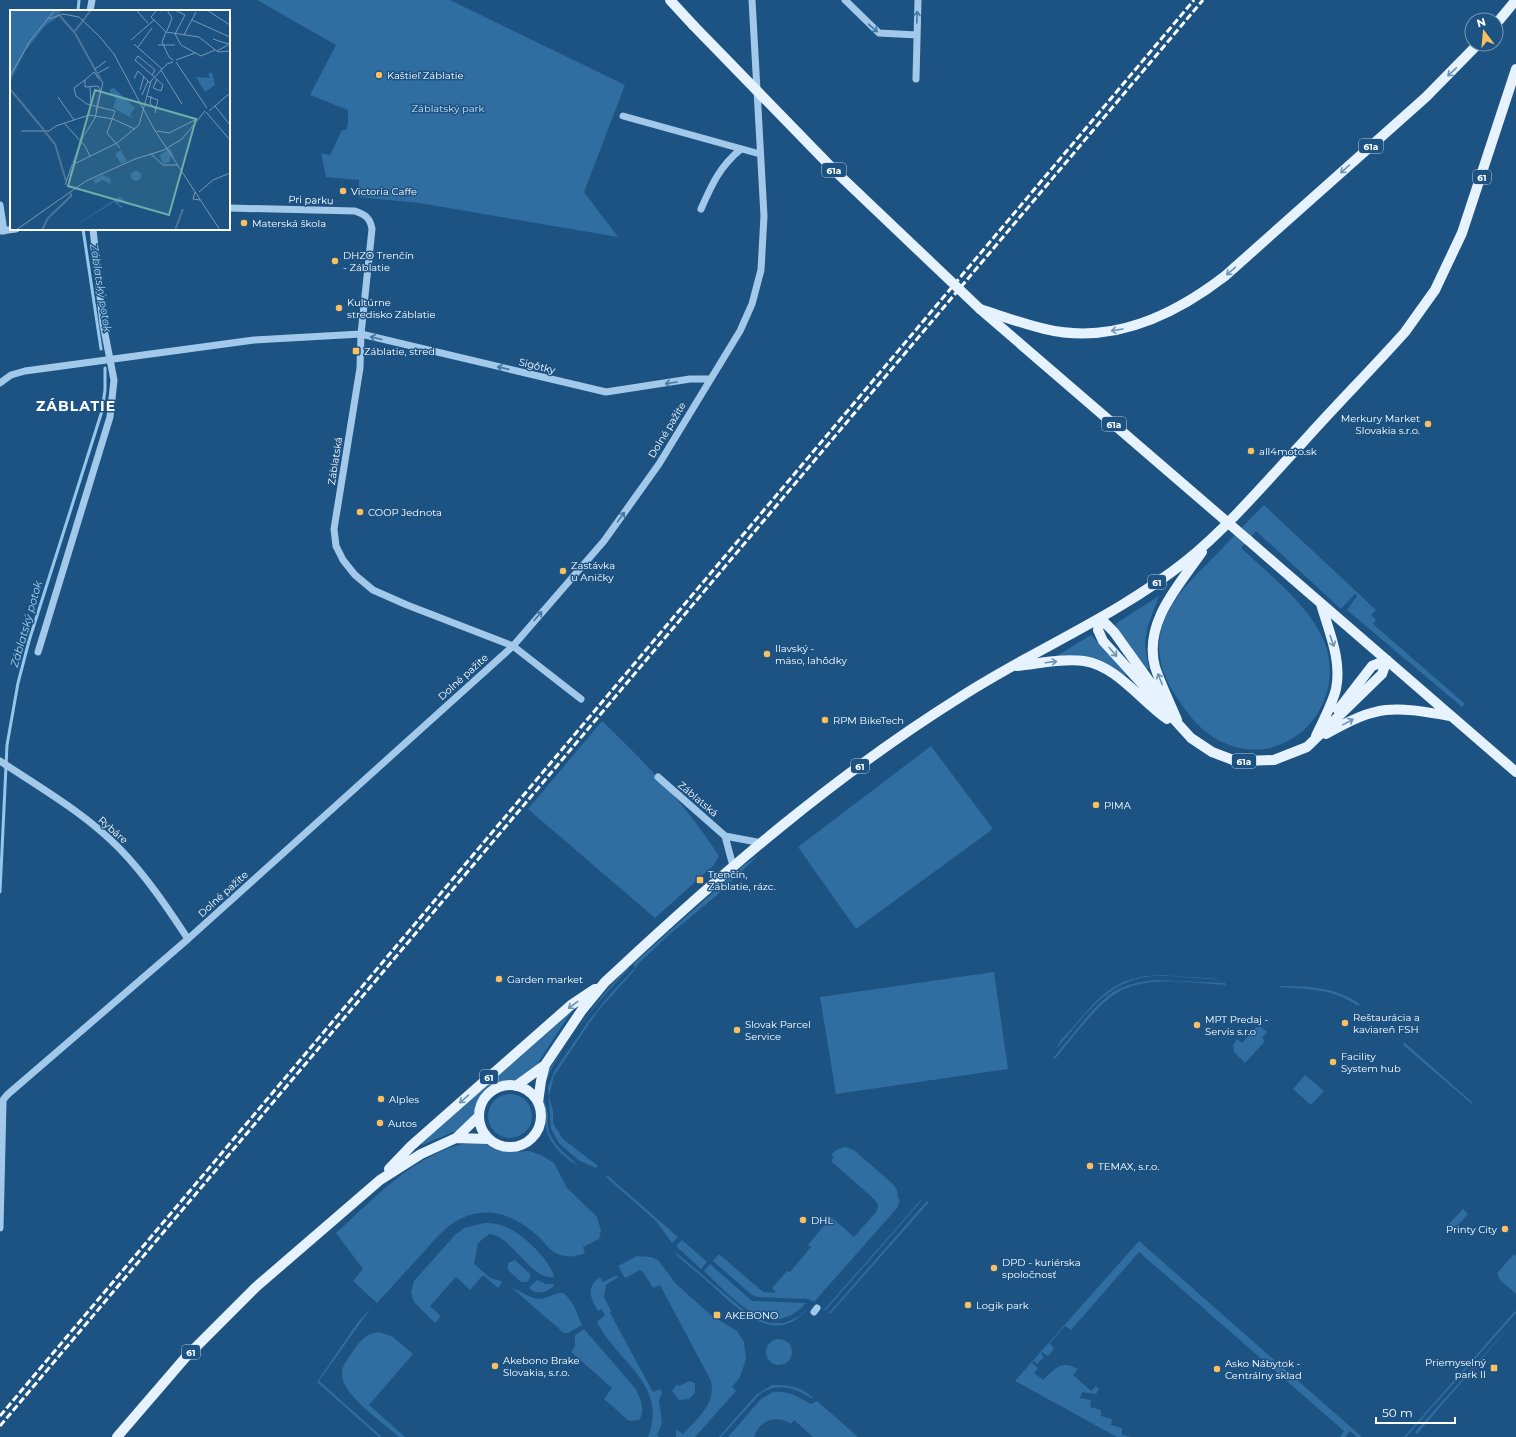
<svg xmlns="http://www.w3.org/2000/svg" width="1516" height="1437" font-family="Montserrat,sans-serif">
	<style>
		.green { fill: #306da1 }
		.lines { fill: none; stroke-linecap: round; stroke-linejoin: round }
		.stream { stroke: #95c6ec; stroke-width: 3 }
		.minor { stroke: #a2c9ea; stroke-width: 7 }
		.major { stroke: #e6f2fe; stroke-width: 10 }
		.rail { stroke: #fff; stroke-width: 3; stroke-dasharray: 7 3; stroke-linecap: butt }
		.major-bridge { stroke: #e6f2fe; stroke-width: 10 }
		.oneway { stroke: #4476a2 }
		.oneway2 { stroke: #6d93b4 }
		.poi-dot { fill: #fabf60; stroke: #1c5383; stroke-width: 1.5 }
		.labels { text-anchor: middle; dominant-baseline: central; stroke-width: 3; stroke-linejoin: round; paint-order: stroke }
		.shield { fill: #1c5383; stroke: #bbcbda; stroke-width: 1 }
		.shield-label { font-size: 9px; font-weight: bold; fill: #fff }
		.poi-label { font-size: 10px; fill: #fff; stroke: #1c5383; text-anchor: start }
		.park-label { font-size: 10px; fill: #c7e1f7; stroke: #1c5383 }
		.street-label { font-size: 10px; fill: #fff; stroke: #1c5383 }
		.water-label { font-size: 11px; font-style: italic; fill: #add3f2; stroke: #1c5383 }
		.district-label { font-size: 14px; font-weight: bold; letter-spacing: 1px; fill: #fff; stroke: #1c5383 }
		.inset-river { fill: none; stroke: #4d7598; stroke-width: 2 }
		.inset-road { fill: none; stroke: #7798b5; stroke-width: 1 }
		.view { fill: #6fada8; fill-opacity: 0.15; stroke: #6fada8; stroke-width: 2 }
		.inset-edge { fill: none; stroke: #fff; stroke-width: 2 }
	</style>
	<rect width="100%" height="100%" fill="#1c5383"/>
	<path class="green" d="M257,0h193l175,85 -41,107 34,45 -199,-34 -61,-6 1,-17 -33,-3 -5,-24 9,2 12,-25h4l2,-7v-13l-38,-15 26,-50z
		M1264,505l112,105 -5,5 5,5 -3,4 92,80 -3,3 -115,-97 10,-14 -2,-2 -14,15 -85,-78 -15,17c27,25 69,58 83,93 26,67 -41,134 -106,99 -20,-11 -32,-28 -44,-47 -14,-23 -20,-46 -10,-72 11,-27 31,-45 51,-65 16,-17 32,-34 49,-51z
		M1159,596l-12,32 -2,18 4,22 -2,1 -32,-45z
		M1091,635l35,39 -1,2 -13,-8 -37,-13h-17z
		M602,721c43,41 85,85 117,135l-5,9 -59,53 -127,-109z
		M931,746l62,83 -137,100 -58,-82z
		M759,855l-43,41 -45,37 -33,31 -5,8 -36,40 -43,64 -5,20 4,15v12l10,16 35,27 -2,2 -18,-8 -19,-17 -8,-14 -3,-42 7,-17 35,-51 22,-27 20,-21 3,-3 -2,-4 111,-99z
		M628,968l1,1c-22,21 -84,95 -86,124 0,7 4,14 5,21 0,7 -1,12 1,18 6,15 19,24 30,34 -14,-7 -31,-23 -33,-39 -1,-5 0,-10 0,-15 -1,-4 -3,-8 -3,-12 -2,-9 3,-22 6,-30 25,-36 48,-72 79,-102z
		M994,972l14,97 -172,25 -16,-97z
		M1160,975l61,4c-22,1 -45,-4 -68,-3 -46,4 -68,40 -96,72 2,-8 12,-16 17,-22 28,-32 41,-49 86,-51z
		M1157,980l68,3 1,2c-35,-2 -81,-11 -111,9 -21,14 -44,46 -60,65l-2,-1c16,-18 41,-53 60,-66 13,-8 30,-11 44,-12z
		M1279,986c29,0 56,1 81,18l-2,2c-23,-17 -50,-17 -78,-19z
		M571,1012l-35,54 -21,15h-13l-11,5 -10,10 -7,17 -5,7 -11,10 -36,15v-2z
		M1260,1026l7,6 -5,6 3,3 -20,22 -11,-11 -1,-7 4,-6 5,4 14,-16 2,1z
		M1405,1043l68,60 -1,1 -70,-60z
		M1305,1075l19,16 -13,14 -18,-16z
		M488 1116a22 22 0 1 1 44 0a22 22 0 1 1-44 0Z
		M471,1142l13,1 22,9 23,-1 12,4 13,8 13,25 30,29 4,14 -2,8 -16,8 2,6c-10,4 -20,5 -29,0 -7,-3 -11,-10 -16,-15 -22,-21 -50,-34 -80,-19 -15,7 -26,22 -38,35 -15,16 -30,33 -45,49l-24,-22 10,-12 -27,-36c40,-36 80,-81 135,-91z
		M845,1147l9,3 39,34 4,6 1,8 2,2 -3,8 -83,94 -6,-3 -50,-2 -6,-2 -39,-34 6,-7 44,38 13,1 -4,-5 15,-17 3,1 21,-25 -3,-2 23,-28 23,20 23,-26 1,-6 -3,-5 -44,-39 3,-4 -3,-2 5,-5z
		M607,1175l71,62 -6,6 -16,-22 -50,-44z
		M924,1198l-99,113 -1,-1 96,-109z
		M927,1201l2,1 -98,111 -3,1z
		M1463,1209l5,5 -15,16h-5v-5z
		M484,1223c8,0 17,1 24,5 15,6 43,33 46,49 -23,4 -42,-42 -65,-43l-11,9 -4,21 16,14 11,3 1,2 -4,5 -15,-13 -13,15 -14,-13 -26,29 11,10 -6,7 -21,-21 -3,-9 3,-12 41,-46 9,-7z
		M682,1240l25,22 -6,7 -25,-23z
		M1139,1241l223,196h-5l-7,-6 -5,6h-5l4,-6 -205,-179 -68,78 -6,-4 -15,17 4,6 -6,7 -6,-4 -1,2 3,3 -7,7 -3,-3 -2,2 6,5 -4,5 9,7c11,-11 19,-21 35,-11l-5,6 18,16 5,-5 3,3 -3,5 -14,-2 -2,6 11,2 -1,7 11,3v6l11,3 -1,6 11,3v7l10,2h-15l-102,-56z
		M673,1250l79,67 18,6h14l14,-6 9,-8c-33,41 -74,-5 -100,-28 -11,-10 -26,-20 -34,-31z
		M1514,1254l2,2v38l-16,-14 -3,-7z
		M637,1256l14,1 7,3 18,24 35,31 26,16 7,11 2,17 -6,18 -8,10 4,4 -41,46h-19v-8l7,5c15,-16 33,-30 28,-53l-51,-96 -7,3 -10,-16 -3,-2 -15,8 -7,-12z
		M515,1260l15,14v4l-3,4h-6l-13,-12v-7z
		M710,1264l42,37 54,2c-37,41 -74,-6 -102,-32z
		M617,1275l1,2 -12,8 -2,12 7,14 -1,2 43,79 7,-3 2,4 -3,7 3,23 -5,12 2,2h-11c19,-48 -23,-71 -46,-106l-5,-9 8,-7 -4,-6 -3,2c-8,-13 -12,-24 2,-34l3,5z
		M537,1280l9,4h7l1,2c-7,6 -18,10 -25,2z
		M512,1288c9,3 17,10 26,11 10,1 18,-9 27,-5l8,10 9,21 -14,8h-4z
		M371,1308l-52,73 63,56h-3l-62,-55 41,-60z
		M1515,1311l1,2 -110,124h-2z
		M1515,1320l-98,114 -2,-2z
		M584,1329l51,59c5,9 11,23 4,32l-10,1 -25,-22 8,-11 -41,-36 4,-6v-11z
		M379,1332l14,5 20,17 -44,51 36,32h-6c-14,-13 -57,-42 -57,-62 -1,-9 6,-16 11,-24 7,-10 13,-18 26,-19z
		M766 1352a13 13 0 1 1 26 0a13 13 0 1 1-26 0Z
		M689,1381l6,2v10l-6,6 -10,1 -7,-9 5,-7 2,2z
		M772,1385c16,0 29,1 41,13h-2c-16,-10 -34,-16 -51,-4l-39,43h-2l37,-42z
		M773,1392c15,-2 25,5 38,12l6,-3 41,36h-45l-19,-17 -3,4c-14,-10 -32,-4 -37,13h-26l33,-38z"/>
	<g class="lines">
		<path class="stream" d="M78,11l1,-11
			M83,229l18,120
			M0,892l7,-147 11,-62 11,-42 73,-230 3,-21v-22"/>
		<path class="minor" d="M845,0l34,33 38,2
			M90,11l2,-11
			M916,79l2,-79
			M623,116l137,38
			M0,205l4,26
			M229,208l126,3c11,4 15,7 17,18l-11,105 -1,34 -26,161 2,17 7,14 12,15 18,15 34,15 106,41 68,53
			M701,209c11,-25 19,-43 40,-60
			M1,231l15,-2
			M0,383l11,-8 14,-4 229,-31 107,-6 245,58 84,-13h20
			M38,652l72,-235 4,-37 -11,-56 -10,-95
			M0,761c41,27 86,53 120,88 26,27 47,58 68,90
			M658,777l67,59 37,7
			M725,836l8,30
			M0,1104l7,-9 181,-156 325,-293 91,-105 55,-77 81,-133 12,-27 9,-34 3,-54 -12,-216
			M0,1228l3,-126
			M814,1312l3,-4"/>
		<path class="major" d="M670,0l23,25
			M1496,24l20,-24
			M980,309c22,7 43,15 65,20 67,16 128,-13 180,-53l201,-179 52,-53
			M1248,540l268,232
			M1100,618l-2,12 5,11 88,97 21,14 21,8 10,1 31,-1 33,-13 75,-73 5,-14
			M1100,618l14,14 48,67
			M1016,666c22,-2 46,-8 68,-5 33,5 57,40 83,58
			M1338,710l34,-44 15,-6
			M1177,720c-7,-17 -16,-35 -22,-53 -12,-44 24,-82 47,-115
			M1326,734c53,-30 65,-28 124,-18
			M1316,736c7,-15 16,-31 20,-47 6,-29 -7,-57 -15,-85
			M479 1116a31 31 0 1 1 62 0a31 31 0 1 1-62 0Z
			M516,1086l29,-21 37,-55 23,-28 13,-12c107,-100 219,-196 344,-274 73,-47 155,-80 224,-135 43,-35 80,-79 118,-120 33,-37 68,-72 101,-109l30,-42 27,-57 54,-164
			M538,1102l3,-21 4,-16
			M456,1138l33,1
			M389,1169l22,-23 160,-141 24,-16
			M117,1437l68,-79 71,-71 124,-107 41,-26 35,-16 23,-22"/>
		<path class="rail" d="M0,1416l1194,-1416
			M0,1426l1203,-1426"/>
		<path class="major-bridge" d="M693,25l143,147 144,137 268,231"/>
	</g>
	<defs><path id="oneway-shaft" d="M-6 0H5M1.5-3L5.5 0L1.5 3" fill="none" stroke-width="1.6" stroke-linecap="round" stroke-linejoin="round"/></defs>
	<g class="oneway">
		<use href="#oneway-shaft" transform="translate(917 17) rotate(-88)"/>
		<use href="#oneway-shaft" transform="translate(873 28) rotate(41)"/>
		<use href="#oneway-shaft" transform="translate(376 338) rotate(-166)"/>
		<use href="#oneway-shaft" transform="translate(503 368) rotate(-167)"/>
		<use href="#oneway-shaft" transform="translate(671 383) rotate(171)"/>
		<use href="#oneway-shaft" transform="translate(621 517) rotate(-54)"/>
		<use href="#oneway-shaft" transform="translate(538 616) rotate(-49)"/>
	</g>
	<g class="oneway2">
		<use href="#oneway-shaft" transform="translate(1452 72) rotate(137)"/>
		<use href="#oneway-shaft" transform="translate(1345 169) rotate(138)"/>
		<use href="#oneway-shaft" transform="translate(1231 271) rotate(139)"/>
		<use href="#oneway-shaft" transform="translate(1117 330) rotate(171)"/>
		<use href="#oneway-shaft" transform="translate(1332 641) rotate(71)"/>
		<use href="#oneway-shaft" transform="translate(1113 652) rotate(49)"/>
		<use href="#oneway-shaft" transform="translate(1051 662) rotate(-7)"/>
		<use href="#oneway-shaft" transform="translate(1160 679) rotate(-112)"/>
		<use href="#oneway-shaft" transform="translate(1348 722) rotate(-29)"/>
		<use href="#oneway-shaft" transform="translate(573 1005) rotate(143)"/>
		<use href="#oneway-shaft" transform="translate(464 1099) rotate(139)"/>
	</g>
	<g class="poi-dot">
		<circle cx="379" cy="75" r="4"/>
		<circle cx="343" cy="191" r="4"/>
		<circle cx="244" cy="223" r="4"/>
		<circle cx="335" cy="261" r="4"/>
		<circle cx="339" cy="308" r="4"/>
		<rect x="352" y="347" width="8" height="8" rx="2"/>
		<circle cx="1428" cy="424" r="4"/>
		<circle cx="1251" cy="451" r="4"/>
		<circle cx="360" cy="512" r="4"/>
		<circle cx="563" cy="571" r="4"/>
		<circle cx="767" cy="654" r="4"/>
		<circle cx="825" cy="720" r="4"/>
		<circle cx="1096" cy="805" r="4"/>
		<rect x="696" y="876" width="8" height="8" rx="2"/>
		<circle cx="499" cy="979" r="4"/>
		<circle cx="1345" cy="1023" r="4"/>
		<circle cx="1197" cy="1025" r="4"/>
		<circle cx="737" cy="1030" r="4"/>
		<circle cx="1333" cy="1062" r="4"/>
		<circle cx="381" cy="1099" r="4"/>
		<circle cx="380" cy="1123" r="4"/>
		<circle cx="1090" cy="1166" r="4"/>
		<circle cx="803" cy="1220" r="4"/>
		<circle cx="1505" cy="1229" r="4"/>
		<circle cx="994" cy="1268" r="4"/>
		<circle cx="968" cy="1305" r="4"/>
		<rect x="713" y="1311" width="8" height="8" rx="2"/>
		<circle cx="495" cy="1366" r="4"/>
		<rect x="1490" y="1364" width="8" height="8" rx="2"/>
		<circle cx="1217" cy="1369" r="4"/>
	</g>
	<g class="labels">
		<g class="shield">
			<rect x="1359" y="139" width="24" height="14" rx="3"/>
			<rect x="822" y="163" width="24" height="14" rx="3"/>
			<rect x="1473" y="170" width="18" height="14" rx="3"/>
			<rect x="1102" y="417" width="24" height="14" rx="3"/>
			<rect x="1148" y="575" width="18" height="14" rx="3"/>
			<rect x="1232" y="754" width="24" height="14" rx="3"/>
			<rect x="851" y="759" width="18" height="14" rx="3"/>
			<rect x="480" y="1070" width="18" height="14" rx="3"/>
			<rect x="182" y="1345" width="18" height="14" rx="3"/>
		</g>
		<g class="shield-label">
			<text x="1371" y="146">61a</text>
			<text x="834" y="170">61a</text>
			<text x="1482" y="177">61</text>
			<text x="1114" y="424">61a</text>
			<text x="1157" y="582">61</text>
			<text x="1244" y="761">61a</text>
			<text x="860" y="766">61</text>
			<text x="489" y="1077">61</text>
			<text x="191" y="1352">61</text>
		</g>
		<g class="poi-label">
			<text x="387" y="75">Kaštieľ Záblatie</text>
			<text x="351" y="191">Victoria Caffe</text>
			<text x="252" y="223">Materská škola</text>
			<text x="343" y="255">DHZO Trenčín<tspan x="343" dy="12">- Záblatie</tspan></text>
			<text x="347" y="302">Kultúrne<tspan x="347" dy="12">stredisko Záblatie</tspan></text>
			<text x="364" y="351">Záblatie, stred</text>
			<text x="1420" y="418" text-anchor="end">Merkury Market<tspan x="1420" dy="12">Slovakia s.r.o.</tspan></text>
			<text x="1259" y="451">all4moto.sk</text>
			<text x="368" y="512">COOP Jednota</text>
			<text x="571" y="565">Zastávka<tspan x="571" dy="12">u Aničky</tspan></text>
			<text x="775" y="648">Ilavský -<tspan x="775" dy="12">mäso, lahôdky</tspan></text>
			<text x="833" y="720">RPM BikeTech</text>
			<text x="1104" y="805">PIMA</text>
			<text x="708" y="874">Trenčín,<tspan x="708" dy="12">Záblatie, rázc.</tspan></text>
			<text x="507" y="979">Garden market</text>
			<text x="1353" y="1017">Reštaurácia a<tspan x="1353" dy="12">kaviareň FSH</tspan></text>
			<text x="1205" y="1019">MPT Predaj -<tspan x="1205" dy="12">Servis s.r.o</tspan></text>
			<text x="745" y="1024">Slovak Parcel<tspan x="745" dy="12">Service</tspan></text>
			<text x="1341" y="1056">Facility<tspan x="1341" dy="12">System hub</tspan></text>
			<text x="389" y="1099">Alples</text>
			<text x="388" y="1123">Autos</text>
			<text x="1098" y="1166">TEMAX, s.r.o.</text>
			<text x="811" y="1220">DHL</text>
			<text x="1497" y="1229" text-anchor="end">Printy City</text>
			<text x="1002" y="1262">DPD - kuriérska<tspan x="1002" dy="12">spoločnosť</tspan></text>
			<text x="976" y="1305">Logik park</text>
			<text x="725" y="1315">AKEBONO</text>
			<text x="503" y="1360">Akebono Brake<tspan x="503" dy="12">Slovakia, s.r.o.</tspan></text>
			<text x="1486" y="1362" text-anchor="end">Priemyselný<tspan x="1486" dy="12">park II</tspan></text>
			<text x="1225" y="1363">Asko Nábytok -<tspan x="1225" dy="12">Centrálny sklad</tspan></text>
		</g>
		<g class="park-label">
			<text x="448" y="108">Záblatský park</text>
		</g>
		<g class="street-label">
			<text transform="translate(311 200) rotate(2)">Pri parku</text>
			<text transform="translate(537 366) rotate(14)">Sigôtky</text>
			<text transform="translate(667 430) rotate(-59)">Dolné pažite</text>
			<text transform="translate(335 461) rotate(-81)">Záblatská</text>
			<text transform="translate(463 677) rotate(-42)">Dolné pažite</text>
			<text transform="translate(698 799) rotate(40)">Záblatská</text>
			<text transform="translate(113 830) rotate(41)">Rybáre</text>
			<text transform="translate(223 894) rotate(-42)">Dolné pažite</text>
		</g>
		<g class="water-label">
			<text transform="translate(101 288) rotate(81)">Záblatský potok</text>
			<text transform="translate(26 624) rotate(-74)">Záblatský potok</text>
		</g>
		<g class="district-label">
			<text x="76" y="406">ZÁBLATIE</text>
		</g>
	</g>
	<g transform="translate(10 10)">
		<rect width="220" height="220" fill="#1c5383"/>
		<path d="M0,0h52l-4,7 -13,9 -19,24 -16,32zM202,62l3,13 -10,7 -9,-15 14,1 -2,-4zM103,77l22,21 -5,6 2,4 -19,-10 3,-9 -7,-8zM160,138l5,10 -5,-3v7l-7,2 -3,-9zM111,140l6,11 -6,3 -6,-10zM121 166a5 5 0 1 1 10 0a5 5 0 1 1-10 0ZM93,165l7,3 1,6 -8,-4 -8,4 -1,-5zM109,187l3,1 4,7 -7,-5v5l4,1 -2,2 -7,-6 -46,28z" fill="#306da1"/>
		<path class="inset-river" d="M50,6l15,17 27,49M65,21l16,-21M0,79l34,41M86,101l4,-18M35,122l10,12 11,37M63,153l11,-29M32,220l6,-12 23,-22v-3M165,220l8,-21"/>
		<path class="inset-road" d="M147,0l-6,7 15,15M157,0l5,8 -5,13M165,0l10,5 -10,19 6,11 20,11 14,-6M197,0l23,15M127,1l11,12M69,7l20,19 15,18 40,75 66,101M39,9l14,-5 16,3M182,10l38,17M156,22l33,5 19,15 12,-1M156,22l-4,10 7,15 4,3M174,25l12,-23M203,29l15,5M121,30l23,-20M124,34l28,25M148,35h17M128,37l14,-19M207,41l11,-6 2,-4M166,50l19,-7M166,52l31,46M85,59l11,-8M151,60l21,34M88,63l11,-6M142,65l3,-5 -17,-14 -3,4 17,15 11,10 -2,6 -8,-3 4,-9M0,66l20,-35 25,-31M89,69l-5,-7 -9,8v7l13,-1 3,5M124,69l4,-8 12,12M75,70l-11,8 2,8 11,8 28,7 -8,22 13,15M80,77l1,18M130,80l4,-14M132,85l6,-14M137,86l11,4 -3,13M141,86l-1,7 6,7M48,87l16,23M205,96l15,19M199,101l21,-18M196,102l24,28M54,113l21,23 5,10M11,121h28l7,-5 33,-11 24,4 22,10M147,121l12,2 28,-14M75,124l10,-16 8,-36M141,144l12,11h15M60,166l4,-12M55,175l7,-20 45,-22 22,-18 12,-44 16,-17 6,-2M185,182l-2,7 7,1M189,182l14,-12 17,-7M6,220l70,-49 49,-22 29,-9 18,-11 23,-28"/>
		<path class="view" d="M85,80l101,29 -27,96 -101,-29z"/>
		<rect width="220" height="220" class="inset-edge"/>
	</g>
	<g transform="translate(1484 32) rotate(344)"><circle r="19" fill="#1c5383" stroke="#7798b5"/>
	<path d="M0-3L7 15L0 10L-7 15Z" fill="#fabf60"/>
	<text y="-6" font-size="11" font-weight="bold" text-anchor="middle" fill="#ffffff">N</text>
	</g>
	<path d="M1376 1417v6h79v-6" fill="none" stroke="#ffffff" stroke-width="2"/>
	<text x="1382" y="1417" font-size="12" fill="#ffffff" stroke="#1c5383" stroke-width="3" paint-order="stroke">50 m</text>
</svg>
